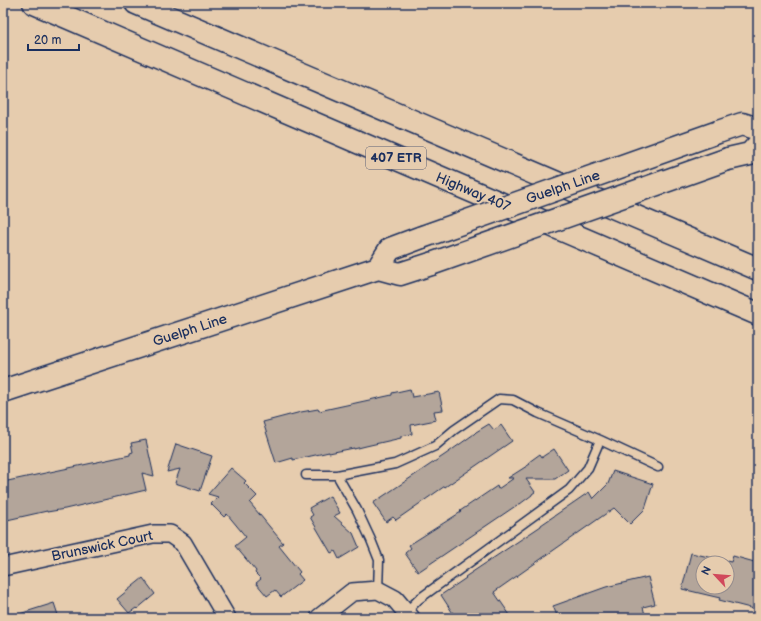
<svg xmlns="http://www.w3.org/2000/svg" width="761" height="621" font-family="'Balsamiq Sans',sans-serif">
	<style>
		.building { fill: #b3a59a; stroke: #1b2f5e; fill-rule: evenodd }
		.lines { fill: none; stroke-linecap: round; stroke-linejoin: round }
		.service-casing { stroke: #1b2f5e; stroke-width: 11 }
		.minor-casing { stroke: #1b2f5e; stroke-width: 20 }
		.secondary-casing { stroke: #1b2f5e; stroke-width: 25 }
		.motorway-casing { stroke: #1b2f5e; stroke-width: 25 }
		.service { stroke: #e6ccae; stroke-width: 8 }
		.minor { stroke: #e6ccae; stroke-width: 17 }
		.secondary { stroke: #e6ccae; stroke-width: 22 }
		.motorway { stroke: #e6ccae; stroke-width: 22 }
		.secondary-bridge-casing { stroke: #1b2f5e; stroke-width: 25; stroke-linecap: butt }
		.secondary-bridge { stroke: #e6ccae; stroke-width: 22 }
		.labels { text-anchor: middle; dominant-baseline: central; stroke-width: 3.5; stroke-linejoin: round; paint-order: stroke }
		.shield { fill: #e6ccae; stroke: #585e76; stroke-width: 1 }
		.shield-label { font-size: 13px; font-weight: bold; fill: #1b2f5e }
		.street-label { font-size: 14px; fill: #1b2f5e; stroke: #e6ccae }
	</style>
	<rect width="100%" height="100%" fill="#e6ccae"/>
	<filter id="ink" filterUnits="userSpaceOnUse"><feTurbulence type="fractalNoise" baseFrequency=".025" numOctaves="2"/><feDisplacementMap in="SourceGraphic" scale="8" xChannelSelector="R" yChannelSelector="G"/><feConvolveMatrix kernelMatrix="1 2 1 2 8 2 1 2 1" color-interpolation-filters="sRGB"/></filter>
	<g filter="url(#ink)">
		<path class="building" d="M410,389l2,8 27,-5 4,18 -9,1 2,9 -25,5 1,9 -11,2v2l-35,8 -12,3v-1l-25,5v-1l-36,8v-2l-17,5 -13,-41 38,-10 17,-3 1,2 73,-16v-2z
			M489,424l5,6 7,-5 11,16 -67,46v-1l-49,34 -3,-3 -7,5 -13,-19 73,-49 28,-20 2,-2z
			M146,440l8,36 -12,-3 4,17 -81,19 -18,3v-1l-40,9 -2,-8h-2v-30l127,-27v-2l3,-1 -2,-9z
			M176,444l36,12 -12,35 -25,-8 5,-14 -13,3z
			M554,449l14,21 -13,9h-29l9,13 -3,2v1l-12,9v-1l-102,69 -13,-19 6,-5 -2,-3 52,-33 -1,-1 37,-25 1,3 16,-11h-6l22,-14 -1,-2 11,-8 2,3z
			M231,468l15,13 -2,2 13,13 -7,7 33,40 -4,3 21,26 -2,2 5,6 -22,17 -6,-7 -8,6 -11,-13 5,-4 -6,-6 1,-2 -21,-25 11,-9 -19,-23 -3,3 -13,-13 7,-7 -10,-3z
			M613,471l40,13 -8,25 -15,15 -16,-16 -120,84 18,26h-56l-15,-23 25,-17 -1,-1 76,-51v-1l48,-33 4,7 15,-15z
			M330,496l10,17 -6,3 19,17 6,14 -20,12 -4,-8 -4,2 -21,-36 3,-2 -4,-7z
			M691,553l40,9 2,-6 25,7v47l-39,-10 1,-2 -38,-9zM703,563h24v24h-24z
			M648,577l7,27 -12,3 2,8 -14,3h-73l-5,-12 53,-19z
			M143,578l12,16 -18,15 -1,-1 -7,5 -12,-14z
			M54,603l5,15h-43v-3z"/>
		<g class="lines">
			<g class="service-casing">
				<path id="service" d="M600,440l58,27
					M306,475h31l58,-11 40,-18 19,-16 45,-31 14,1 25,13 62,27 -12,28 -19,22 -150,109 -13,13
					M337,475l20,35 14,30 8,20 -1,30"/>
			</g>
			<g class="minor-casing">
				<path id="minor" d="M3,567l150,-33h17l13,9 44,75
					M319,618l33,-26 26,-2 17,9 16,19"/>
			</g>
			<g class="secondary-casing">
				<path id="secondary" d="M718,132l24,-8 16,5
					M728,159l22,-5 8,-9
					M378,268l12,-19 32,-12
					M3,391l375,-123 22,6 31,-10"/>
			</g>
			<g class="motorway-casing">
				<path id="motorway" d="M34,3l724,311
					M136,3l622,266"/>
			</g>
			<use href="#service" class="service"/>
			<use href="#minor" class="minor"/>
			<use href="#secondary" class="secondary"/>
			<use href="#motorway" class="motorway"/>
			<g class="secondary-bridge-casing">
				<path id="secondary-bridge" d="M422,237l296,-105
					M431,264l297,-105"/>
			</g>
			<use href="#secondary-bridge" class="secondary-bridge"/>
		</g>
	</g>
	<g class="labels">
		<rect class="shield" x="366" y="147" width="60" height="22" rx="3"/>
		<g class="shield-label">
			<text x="396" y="158">407 ETR</text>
		</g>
		<g class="street-label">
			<text transform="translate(563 187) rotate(-19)">Guelph Line</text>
			<text transform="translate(473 192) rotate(23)">Highway 407</text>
			<text transform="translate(190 330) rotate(-18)">Guelph Line</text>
			<text transform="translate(102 546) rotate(-12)">Brunswick Court</text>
		</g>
	</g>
	<rect width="761" height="621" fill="none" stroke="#e6ccae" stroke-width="16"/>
	<rect x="8" y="8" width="745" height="605" fill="none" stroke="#1b2f5e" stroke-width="1.5" filter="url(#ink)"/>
	<g transform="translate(715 575) rotate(296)"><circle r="19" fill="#e6ccae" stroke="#958d8e"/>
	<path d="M0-3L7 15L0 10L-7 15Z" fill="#d1495b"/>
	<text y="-6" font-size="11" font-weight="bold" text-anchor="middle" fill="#1b2f5e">N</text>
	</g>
	<path d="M28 44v6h51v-6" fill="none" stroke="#1b2f5e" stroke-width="2"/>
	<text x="34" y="44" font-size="12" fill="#1b2f5e" stroke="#e6ccae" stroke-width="3" paint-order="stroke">20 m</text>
</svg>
